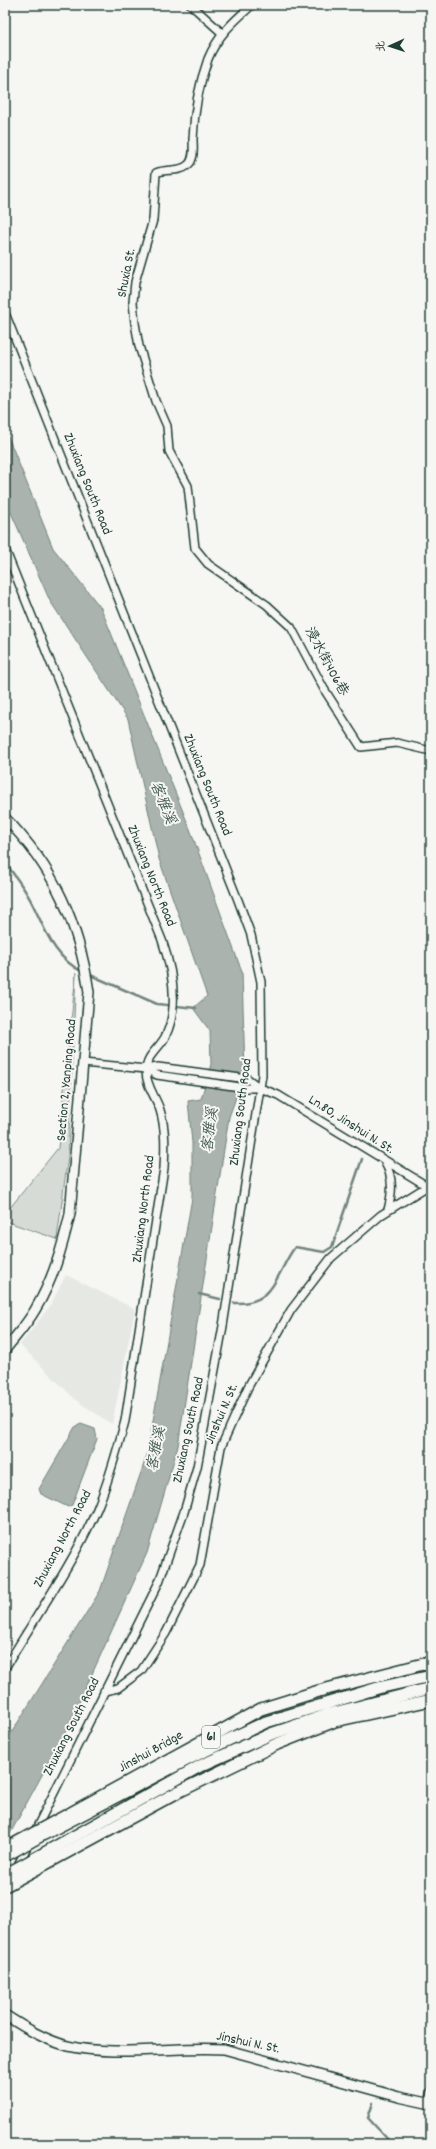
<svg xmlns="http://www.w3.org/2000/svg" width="436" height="2149" font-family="Dekko,'LXGW WenKai TC',sans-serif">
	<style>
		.built { fill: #e6e8e4 }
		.green { fill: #d6dbd6; stroke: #7a8c85 }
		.water { fill: #aab3ae; stroke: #72847d }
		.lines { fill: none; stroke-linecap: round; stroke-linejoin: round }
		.stream { stroke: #72847d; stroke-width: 2.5 }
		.minor-casing { stroke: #1f3d34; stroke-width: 10 }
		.tertiary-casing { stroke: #1f3d34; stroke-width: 12 }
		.minor { stroke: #f6f6f2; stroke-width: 7 }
		.tertiary { stroke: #f6f6f2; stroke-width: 9 }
		.primary-bridge-casing { stroke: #1f3d34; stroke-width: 14; stroke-linecap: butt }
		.trunk-bridge-casing { stroke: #1f3d34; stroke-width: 14; stroke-linecap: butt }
		.primary-bridge { stroke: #f6f6f2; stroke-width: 11 }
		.trunk-bridge { stroke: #f6f6f2; stroke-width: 11 }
		.labels { text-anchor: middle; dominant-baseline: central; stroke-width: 4; stroke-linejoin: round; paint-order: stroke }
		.shield { fill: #f6f6f2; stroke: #60746d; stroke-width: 1 }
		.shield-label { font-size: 13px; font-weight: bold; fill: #1f3d34 }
		.street-label { font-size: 14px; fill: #1f3d34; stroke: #f6f6f2 }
		.water-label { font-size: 15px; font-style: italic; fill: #425a52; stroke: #f6f6f2 }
	</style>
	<rect width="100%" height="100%" fill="#f6f6f2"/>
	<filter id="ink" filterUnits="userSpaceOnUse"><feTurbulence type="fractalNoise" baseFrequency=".025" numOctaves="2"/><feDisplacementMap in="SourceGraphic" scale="8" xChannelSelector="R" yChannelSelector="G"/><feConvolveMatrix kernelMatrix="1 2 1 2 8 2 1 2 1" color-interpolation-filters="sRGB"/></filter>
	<g filter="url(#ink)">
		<path class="built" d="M66,1275l69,34 -23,115 -35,-23 -57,-56 30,-39z"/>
		<path class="green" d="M76,973l-8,183 -11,83 -52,-18v-7l53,-66z"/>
		<path class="water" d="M5,429l48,119 48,60 89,221 52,143 3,100 -16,45 -51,329 -31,107 -80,176 -62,114v-100l95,-152 47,-136 45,-257v-55l-4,-42 13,-2 10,-35 -1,-33 -17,-23 14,-12 -48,-137 -31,-140 -78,-118 -45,-102z
			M81,1424l14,5 2,10 -25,66 -4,2 -27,-13 -2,-5 36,-62z"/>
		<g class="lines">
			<path class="stream" d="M5,862c9,13 19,25 26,39 14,27 22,57 52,71
				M88,974l69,30 39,4
				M199,1294l21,5
				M234,1303c42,2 41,-29 61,-56l29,5 8,-5 30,-88
				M373,2103l-5,15 24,26"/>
			<g class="minor-casing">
				<path id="minor" d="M191,5l31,28
					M252,5c-19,17 -34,30 -44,54 -9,25 -14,54 -15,80 0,8 2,20 -5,26 -9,8 -22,3 -32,8l-3,47 -18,62 -2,20 2,21 4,23 17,55 11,25 2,25 19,35 7,62 13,16 59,41 24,22 33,62 37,58 36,-4 34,8
					M5,313l233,587 13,35 10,47 1,93 -39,251 -26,141 -13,45 -25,70 -125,251
					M5,549l157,391c10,29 18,65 4,95 -6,14 -20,19 -20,36 0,15 10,26 14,39 6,19 5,39 4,58l-39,253c-8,30 -16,59 -28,88 -24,55 -61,107 -92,159
					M83,1063l63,6 12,-2 90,12 12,9 18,7 149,91
					M146,1069l11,6 90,13h13
					M385,1163c9,15 7,31 3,47
					M104,1691l14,-3 23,-17 25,-38 34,-68 21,-118 27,-60 43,-77 40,-52 50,-43 50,-31
					M17,1867l12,-24
					M428,2103l3,-12"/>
			</g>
			<g class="tertiary-casing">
				<path id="tertiary" d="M5,818c49,49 74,106 84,174l-19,222c-8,34 -17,66 -35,96 -8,14 -20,27 -30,40
					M5,2015c20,13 40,25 63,31 46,11 107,0 156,3l175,48 32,7"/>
			</g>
			<use href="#minor" class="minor"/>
			<use href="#tertiary" class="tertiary"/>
			<g class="primary-bridge-casing">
				<path id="primary-bridge" d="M5,1849l256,-140 58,-18 112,-29
					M5,1886l171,-93 101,-49 58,-23 96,-21"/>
			</g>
			<g class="trunk-bridge-casing">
				<path id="trunk-bridge" d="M5,1856l39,-22 150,-78 72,-34 112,-34 53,-12
					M5,1875l195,-109 71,-32 59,-20 101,-26"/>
			</g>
			<use href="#primary-bridge" class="primary-bridge"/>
			<use href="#trunk-bridge" class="trunk-bridge"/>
		</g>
	</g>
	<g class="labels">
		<rect class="shield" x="202" y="1726" width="18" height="22" rx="3"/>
		<g class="shield-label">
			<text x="211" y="1737">61</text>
		</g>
		<g class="street-label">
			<text transform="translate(127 273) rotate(-79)">Shuxia St.</text>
			<text transform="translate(87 484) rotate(68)">Zhuxiang South Road</text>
			<text transform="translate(326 662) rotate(61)">浸水街406巷</text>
			<text transform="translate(207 785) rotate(68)">Zhuxiang South Road</text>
			<text transform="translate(151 876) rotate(68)">Zhuxiang North Road</text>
			<text transform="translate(67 1080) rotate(-85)">Section 2, Yanping Road</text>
			<text transform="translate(241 1112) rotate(-83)">Zhuxiang South Road</text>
			<text transform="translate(351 1125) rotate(32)">Ln.80, Jinshui N. St.</text>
			<text transform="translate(144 1209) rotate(-83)">Zhuxiang North Road</text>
			<text transform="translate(222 1414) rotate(-67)">Jinshui N. St.</text>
			<text transform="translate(189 1430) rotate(-78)">Zhuxiang South Road</text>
			<text transform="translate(63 1539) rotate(-62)">Zhuxiang North Road</text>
			<text transform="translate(72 1727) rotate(-63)">Zhuxiang South Road</text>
			<text transform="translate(151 1752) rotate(-29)">Jinshui Bridge</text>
			<text transform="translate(248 2043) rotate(12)">Jinshui N. St.</text>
		</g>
		<g class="water-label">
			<text transform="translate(162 803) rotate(68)">客雅溪</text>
			<text transform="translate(211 1130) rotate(-83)">客雅溪</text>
			<text transform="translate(157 1449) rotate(-79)">客雅溪</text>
		</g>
	</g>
	<rect width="436" height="2149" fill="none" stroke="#f6f6f2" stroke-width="20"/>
	<rect x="10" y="10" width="416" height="2129" fill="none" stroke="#1f3d34" stroke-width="1.5" filter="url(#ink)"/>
	<g transform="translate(390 46) rotate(267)" stroke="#f6f6f2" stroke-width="3" paint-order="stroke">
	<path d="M0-3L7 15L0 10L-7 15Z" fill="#1f3d34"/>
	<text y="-6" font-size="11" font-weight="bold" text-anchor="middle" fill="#1f3d34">北</text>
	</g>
</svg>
